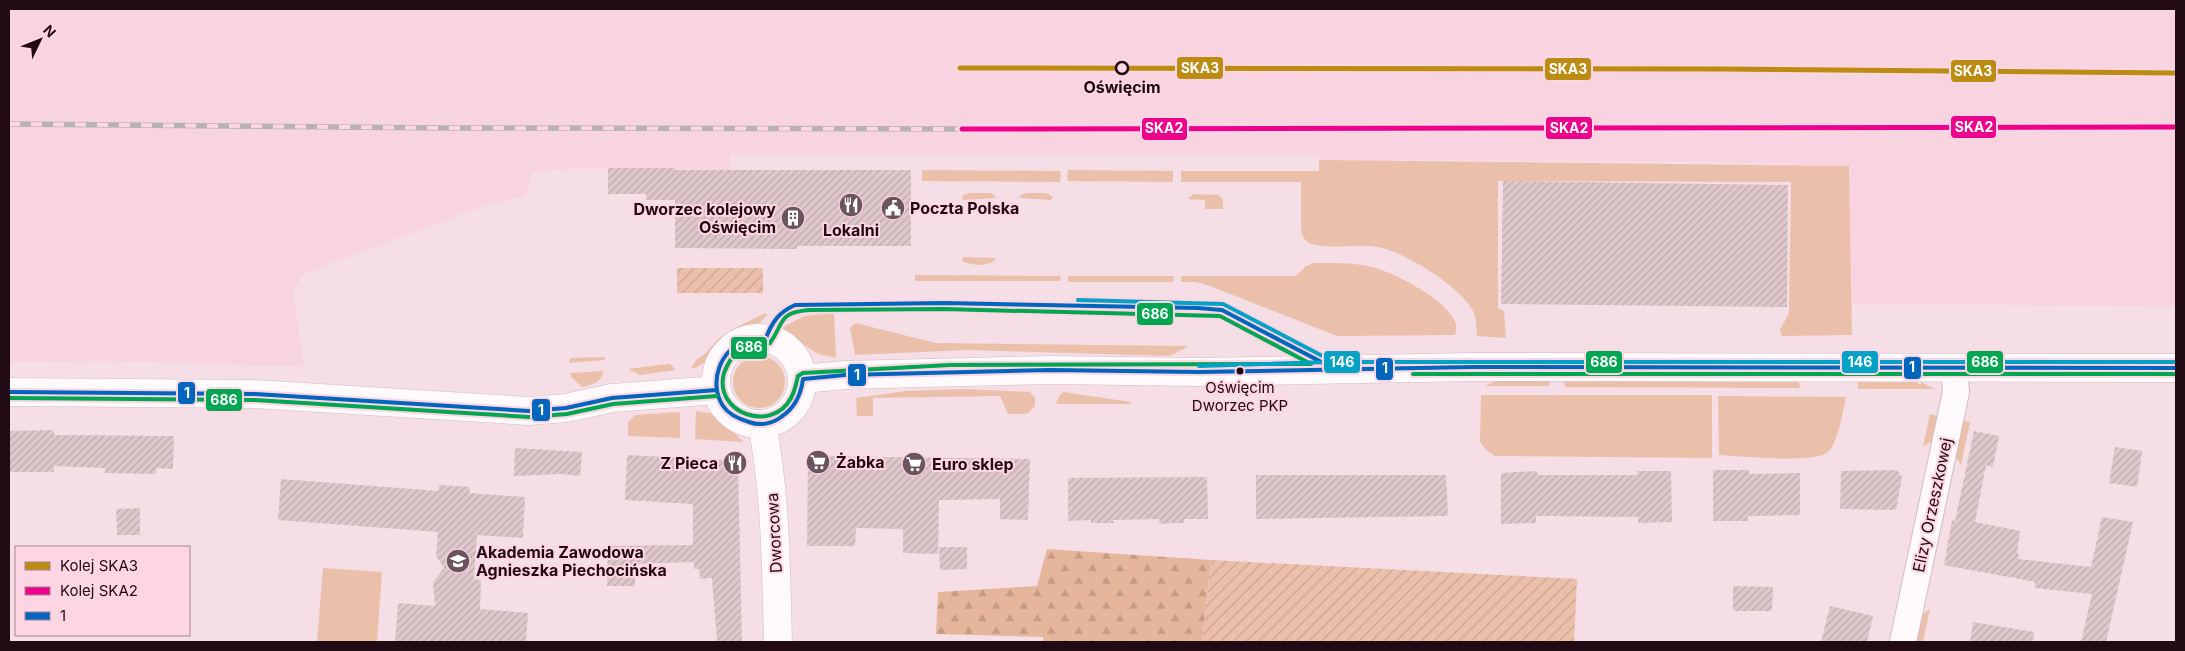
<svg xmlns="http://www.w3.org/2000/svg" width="2185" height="651" font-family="Inter,sans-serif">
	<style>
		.built { fill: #f8d4e0 }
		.green { fill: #ebc0ab }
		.forest { fill: url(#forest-firs) }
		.garden { fill: url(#garden-furrows) }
		.building { fill: url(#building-hatch) }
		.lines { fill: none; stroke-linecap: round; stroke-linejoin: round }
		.minor-casing { stroke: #d2bbc3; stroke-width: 28 }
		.tertiary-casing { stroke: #d2bbc3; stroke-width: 29 }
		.minor { stroke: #fefafb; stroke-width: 26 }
		.tertiary { stroke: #fefafb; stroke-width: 28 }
		.rail-casing { stroke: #b9b2b5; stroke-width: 5.5 }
		.rail { stroke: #fed5e2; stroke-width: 4; stroke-dasharray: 11; stroke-linecap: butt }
		.bus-1-casing { stroke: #fed5e2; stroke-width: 8 }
		.bus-2-casing { stroke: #fed5e2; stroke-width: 8 }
		.bus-3-casing { stroke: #fed5e2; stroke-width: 8 }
		.bus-1 { stroke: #0065bd; stroke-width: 4 }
		.bus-2 { stroke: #00a651; stroke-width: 4 }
		.bus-3 { stroke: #02a1c5; stroke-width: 4 }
		.rail-1-casing { stroke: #fed5e2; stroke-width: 9 }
		.rail-2-casing { stroke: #fed5e2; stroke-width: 9 }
		.rail-1 { stroke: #bc8b11; stroke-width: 5 }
		.rail-2 { stroke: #ed028c; stroke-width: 5 }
		.stop-dot { fill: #fed5e2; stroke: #210a13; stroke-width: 2.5 }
		.bus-dot { fill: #210a13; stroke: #fed5e2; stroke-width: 2 }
		.labels { text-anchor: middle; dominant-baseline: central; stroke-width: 4; stroke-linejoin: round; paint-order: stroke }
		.bus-label { font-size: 15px; fill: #210a13; stroke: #fed5e2 }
		.stop-label { font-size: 16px; font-weight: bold; fill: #210a13; stroke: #fed5e2 }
		.poi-label { font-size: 16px; font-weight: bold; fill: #210a13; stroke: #fed5e2; text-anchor: start }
		.street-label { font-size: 16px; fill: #210a13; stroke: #fed5e2 }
		.line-badge { stroke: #fed5e2; stroke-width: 2 }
		.badge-label { font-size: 14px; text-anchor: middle; font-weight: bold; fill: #fff }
	</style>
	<defs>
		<pattern id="forest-firs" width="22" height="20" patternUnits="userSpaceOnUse" patternTransform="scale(1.25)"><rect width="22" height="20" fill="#e6b69c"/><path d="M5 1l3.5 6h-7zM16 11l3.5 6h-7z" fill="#c59b86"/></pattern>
		<pattern id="garden-furrows" width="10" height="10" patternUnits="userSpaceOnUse" patternTransform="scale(1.25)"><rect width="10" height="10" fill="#ebc0ab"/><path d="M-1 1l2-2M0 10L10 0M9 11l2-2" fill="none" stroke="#c9a492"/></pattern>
		<pattern id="building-hatch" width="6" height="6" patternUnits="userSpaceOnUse" patternTransform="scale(1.25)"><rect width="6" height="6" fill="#dfc7cb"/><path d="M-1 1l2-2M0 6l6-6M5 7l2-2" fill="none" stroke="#bfaaad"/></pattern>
	</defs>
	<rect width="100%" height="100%" fill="#f5dee6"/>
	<path class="built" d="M9,9h2167v298l-324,-4 -3,-137 -178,-5 -352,-1v-5h-589l-1,15 -145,-3 -53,6 -5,22 -37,9 -186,70 -10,17 11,76 -196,-6 -99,1z"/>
	<path class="green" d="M1319,160l530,6 3,169 -70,1 -2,-6 9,-17 2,-131 -293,-1v127l6,3 2,27 -29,-2c-1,-6 0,-17 -3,-23 -11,-25 -69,-61 -96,-66 -22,-4 -45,3 -66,-3 -7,-2 -10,-8 -11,-15v-47h-120v-11h138z
		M922,170l139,1 -1,11 -138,-1z
		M1068,170l105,1v11l-106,-1z
		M969,193h23l5,5 -34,2 -1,-4z
		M1026,193h20l7,4 -2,3 -32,-2 2,-3z
		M1193,194l26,1 4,5v9h-18v-9l-17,-1z
		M963,257l31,1 2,1c-7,8 -25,7 -34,2z
		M1314,263c19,0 39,-1 58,4 21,5 78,34 84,57 1,3 0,8 -1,11l-118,1 -127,-50 -14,-4h-15v-6h115l10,-10z
		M915,275h7l139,1 -1,5h-145z
		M1068,276h106l-1,6h-105z
		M765,313l2,2c-14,17 -21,11 -36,22 -15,11 -21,27 -40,32l5,-9 11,-8 12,-14 16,-10z
		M834,313l2,45 -18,-4 -38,-25 24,-13z
		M855,323l81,20 253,3 -19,10 -204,-6 -111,5 -5,-27z
		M733 382a26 26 0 1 1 52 0a26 26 0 1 1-52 0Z
		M604,357l1,3 -36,3 1,-5z
		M667,364h3l6,6 -36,5 -12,-6z
		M604,371c-4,12 -10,13 -22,16l-11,-10 -1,-4z
		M1498,380h52l-1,6h-64z
		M1565,380l234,2 1,6 -234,-1 -2,-3z
		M1858,382h60v2h3v-2l14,7h-77z
		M967,389l63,3 5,5v9l-8,8h-19l-8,-18 -127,2v18h-16l-1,-18 50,-7z
		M1063,392l68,10v2h-75l3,-8z
		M1481,395h231v63l-217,-2 -10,-7 -5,-7z
		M1718,396l128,1c-3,14 -8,46 -18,55 -15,12 -88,4 -109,3z
		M696,411l18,3 30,28 -49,-3z
		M680,412v26l-52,-2v-14l7,-7z
		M1930,414l8,2 -5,24 -10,7z
		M1960,420l10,2 -9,43 -7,-11z
		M323,568l59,4 -5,70h-60z
		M1930,609l-7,33h-9l6,-26z"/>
	<path class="forest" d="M1047,549l164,11 -9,82h-159v-5l-107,-3 2,-42 99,-6z"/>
	<path class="garden" d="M677,268h86v25h-86z
		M1211,560l366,19 -3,63h-372z"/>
	<path class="building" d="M608,168h67v2h236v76h-114v3h-10l-112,-1v-48h-29v-6h-38z
		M1503,181l285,4 -1,122 -286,-3z
		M54,430v5l120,1 -1,33 -17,-1v6l-51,-1v-5l-51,-2v6h-45v-41z
		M1974,431l25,5 -6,31 -7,-2 -11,57 45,9 -3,22 2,1 -1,5 73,8 11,-50 31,5 -27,120h-25l11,-48 -57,-6v-6l-91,-17 8,-45 3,1z
		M2115,447l27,4 -5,36 -28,-4z
		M515,448l67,4 -2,24 -19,-2 -47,2z
		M627,455l104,5 7,6 4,176h-25l-5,-64 -12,1 -1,-10h-5v-7l-59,2v22h-28l1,-40 85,-1v-41l-68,-4z
		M808,456l222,3 -2,61 -28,-1v-20l-61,1 -1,54 -35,-1v-24l-47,-1 -1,18h-48z
		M1713,470h36v4l51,-1v42l-52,1v5h-35z
		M1897,470l5,7 -6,33 -56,-1 1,-38z
		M1537,471l1,4h99v-4h34l1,51 -34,1v-6l-102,-1v7l-35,1v-51z
		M1256,475h190l2,41 -192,3z
		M1207,477l1,42h-24v4h-12l-12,1 -1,-5 -46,1 1,3h-23v-3l-23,1v-43z
		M281,479l158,12v-6l31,2 -1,6 56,4 -2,41 -46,-3 -3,44 7,1 -1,29 48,4 -2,29h-131l3,-39 37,3 -2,-24 11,-14 -8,-12 2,-24 -160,-12z
		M140,508v27h-23l-1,-26z
		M939,547h28v22l-27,1z
		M1733,586l40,1 -1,24h-39z
		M1830,606l43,10 -6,26h-46z
		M1973,622l61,10 -1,10h-63z"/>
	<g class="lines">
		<g class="minor-casing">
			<path id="minor" d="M1903,642l53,-250 -2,-24"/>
		</g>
		<g class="tertiary-casing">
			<path id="tertiary" d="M716 381a43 43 0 1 1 86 0a43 43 0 1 1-86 0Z
				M803,379l42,-4 205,-5 149,2 273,-5 704,1
				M9,392l246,2 274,17 37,-3 46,-10 105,-8
				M762,424c14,72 14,145 16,218"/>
		</g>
		<use href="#minor" class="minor"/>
		<use href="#tertiary" class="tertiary"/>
		<g class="rail-casing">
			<path id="rail" d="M9,124l437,4 516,1"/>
		</g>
		<use href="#rail" class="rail"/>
		<g class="bus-1-casing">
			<path id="bus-1" d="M766,338c-6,1 -13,1 -19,3 -27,7 -39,42 -24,65 6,9 16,13 26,16 11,4 23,2 32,-5 14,-9 20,-22 22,-38l42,-4 205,-5 149,2 273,-5 704,1
				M766,338c6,-16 13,-26 29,-33l149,-2 254,5 24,2 107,56
				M9,392l246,2 274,17 37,-3 46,-10 105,-8"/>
		</g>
		<g class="bus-2-casing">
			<path id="bus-2" d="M944,309l276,7 91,48 -361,1 -147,8 -5,3c-2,8 -3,15 -7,22 -19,36 -78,15 -67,-25 3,-8 6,-15 13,-20 10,-7 21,-6 33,-10 15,-21 7,-30 39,-33z
				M1413,362h763
				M1413,374h763
				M9,398l246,2 274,17 38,-3 46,-10 104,-8"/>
		</g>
		<g class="bus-3-casing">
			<path id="bus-3" d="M1078,300l145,4 111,58h842
				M1199,366l130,-4"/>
		</g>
		<use href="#bus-1" class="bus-1"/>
		<use href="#bus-2" class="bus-2"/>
		<use href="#bus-3" class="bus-3"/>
		<g class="rail-1-casing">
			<path id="rail-1" d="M960,68l761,1 455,4"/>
		</g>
		<g class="rail-2-casing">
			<path id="rail-2" d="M962,129l1214,-2"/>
		</g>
		<use href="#rail-1" class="rail-1"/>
		<use href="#rail-2" class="rail-2"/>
	</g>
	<defs>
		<g id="restaurant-disc" transform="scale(1.25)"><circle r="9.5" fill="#6b545d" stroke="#fed5e2"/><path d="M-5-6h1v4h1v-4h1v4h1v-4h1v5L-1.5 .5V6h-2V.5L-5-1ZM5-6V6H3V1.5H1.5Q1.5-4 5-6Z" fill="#fff"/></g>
		<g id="civic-disc" transform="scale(1.25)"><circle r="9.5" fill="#6b545d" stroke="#fed5e2"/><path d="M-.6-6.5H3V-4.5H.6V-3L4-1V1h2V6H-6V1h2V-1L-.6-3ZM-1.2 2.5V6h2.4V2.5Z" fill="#fff"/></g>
		<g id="building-disc" transform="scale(1.25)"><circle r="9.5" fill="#6b545d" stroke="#fed5e2"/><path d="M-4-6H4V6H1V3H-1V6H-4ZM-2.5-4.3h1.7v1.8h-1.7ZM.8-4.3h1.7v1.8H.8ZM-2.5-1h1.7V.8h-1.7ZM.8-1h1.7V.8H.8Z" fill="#fff"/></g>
		<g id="supermarket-disc" transform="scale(1.25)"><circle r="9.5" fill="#6b545d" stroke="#fed5e2"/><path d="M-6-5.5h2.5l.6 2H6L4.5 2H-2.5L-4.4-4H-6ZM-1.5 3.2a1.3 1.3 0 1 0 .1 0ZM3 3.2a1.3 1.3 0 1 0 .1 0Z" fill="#fff"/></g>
		<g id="school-disc" transform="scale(1.25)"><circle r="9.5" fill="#6b545d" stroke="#fed5e2"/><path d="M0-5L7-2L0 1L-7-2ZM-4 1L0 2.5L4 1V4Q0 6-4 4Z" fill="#fff"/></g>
	</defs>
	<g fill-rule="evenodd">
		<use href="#restaurant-disc" x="851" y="205"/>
		<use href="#civic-disc" x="893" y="208"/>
		<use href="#building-disc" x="793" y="218"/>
		<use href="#supermarket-disc" x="818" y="462"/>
		<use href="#restaurant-disc" x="735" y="463"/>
		<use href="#supermarket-disc" x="914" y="464"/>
		<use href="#school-disc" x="458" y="561"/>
	</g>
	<circle class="stop-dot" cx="1122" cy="68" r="6"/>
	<circle class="bus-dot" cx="1240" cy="371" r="4.5"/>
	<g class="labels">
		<g class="bus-label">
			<text x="1240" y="387">Oświęcim<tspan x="1240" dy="18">Dworzec PKP</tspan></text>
		</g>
		<g class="stop-label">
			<text x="1122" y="87">Oświęcim</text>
		</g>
		<g class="poi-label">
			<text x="910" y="208">Poczta Polska</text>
			<text x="776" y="209" text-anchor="end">Dworzec kolejowy<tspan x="776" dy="18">Oświęcim</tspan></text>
			<text x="851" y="230" text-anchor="middle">Lokalni</text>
			<text x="836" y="462">Żabka</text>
			<text x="718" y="463" text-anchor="end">Z Pieca</text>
			<text x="932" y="464">Euro sklep</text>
			<text x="476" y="552">Akademia Zawodowa<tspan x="476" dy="18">Agnieszka Piechocińska</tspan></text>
		</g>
		<g class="street-label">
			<text transform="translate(1932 505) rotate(-78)">Elizy Orzeszkowej</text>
			<text transform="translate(774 533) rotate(-93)">Dworcowa</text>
		</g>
	</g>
	<g class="line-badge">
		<rect x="1176" y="56" width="48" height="24" rx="5" fill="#bc8b11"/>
		<rect x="1544" y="57" width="48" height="24" rx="5" fill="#bc8b11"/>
		<rect x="1950" y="59" width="47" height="24" rx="5" fill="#bc8b11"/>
		<rect x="1950" y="115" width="47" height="24" rx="5" fill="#ed028c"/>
		<rect x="1545" y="116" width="48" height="24" rx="5" fill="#ed028c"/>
		<rect x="1141" y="117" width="47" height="24" rx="5" fill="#ed028c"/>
		<rect x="1136" y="302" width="38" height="24" rx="5" fill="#00a651"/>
		<rect x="730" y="336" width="38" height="24" rx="5" fill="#00a651"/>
		<rect x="1323" y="350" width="38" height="24" rx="5" fill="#02a1c5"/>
		<rect x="1585" y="350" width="38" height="24" rx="5" fill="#00a651"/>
		<rect x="1841" y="350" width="38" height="24" rx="5" fill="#02a1c5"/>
		<rect x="1966" y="350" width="38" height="24" rx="5" fill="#00a651"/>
		<rect x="1903" y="356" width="19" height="24" rx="5" fill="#0065bd"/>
		<rect x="1375" y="357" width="19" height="24" rx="5" fill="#0065bd"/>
		<rect x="847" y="363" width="20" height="24" rx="5" fill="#0065bd"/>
		<rect x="177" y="381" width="19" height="24" rx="5" fill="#0065bd"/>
		<rect x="205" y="388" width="38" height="24" rx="5" fill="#00a651"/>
		<rect x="531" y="398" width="20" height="24" rx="5" fill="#0065bd"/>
	</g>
	<g class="badge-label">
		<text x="1200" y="73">SKA3</text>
		<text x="1568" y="74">SKA3</text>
		<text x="1973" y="76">SKA3</text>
		<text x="1974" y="132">SKA2</text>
		<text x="1569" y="133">SKA2</text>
		<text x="1164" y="133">SKA2</text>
		<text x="1155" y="319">686</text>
		<text x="749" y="352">686</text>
		<text x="1342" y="367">146</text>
		<text x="1604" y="367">686</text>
		<text x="1860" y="367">146</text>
		<text x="1985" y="367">686</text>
		<text x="1912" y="372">1</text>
		<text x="1385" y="373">1</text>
		<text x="857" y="380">1</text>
		<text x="187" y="398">1</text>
		<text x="224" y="405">686</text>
		<text x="541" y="415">1</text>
	</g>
	<rect width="2185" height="651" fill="none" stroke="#210a13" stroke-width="20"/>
	<rect x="15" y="546" width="175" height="90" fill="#fed5e2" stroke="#a6848f"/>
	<rect x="25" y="562" width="25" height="8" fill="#bc8b11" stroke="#a6848f"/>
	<text x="60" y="571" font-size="15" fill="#210a13">Kolej SKA3</text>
	<rect x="25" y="587" width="25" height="8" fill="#ed028c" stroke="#a6848f"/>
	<text x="60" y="596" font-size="15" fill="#210a13">Kolej SKA2</text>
	<rect x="25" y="612" width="25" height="8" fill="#0065bd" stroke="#a6848f"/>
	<text x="60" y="621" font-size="15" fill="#210a13">1</text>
	<g transform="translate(40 40) rotate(47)" stroke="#fed5e2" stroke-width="4" paint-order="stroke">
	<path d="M0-4L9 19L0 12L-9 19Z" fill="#210a13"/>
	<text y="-8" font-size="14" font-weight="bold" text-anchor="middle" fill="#210a13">N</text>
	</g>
</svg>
